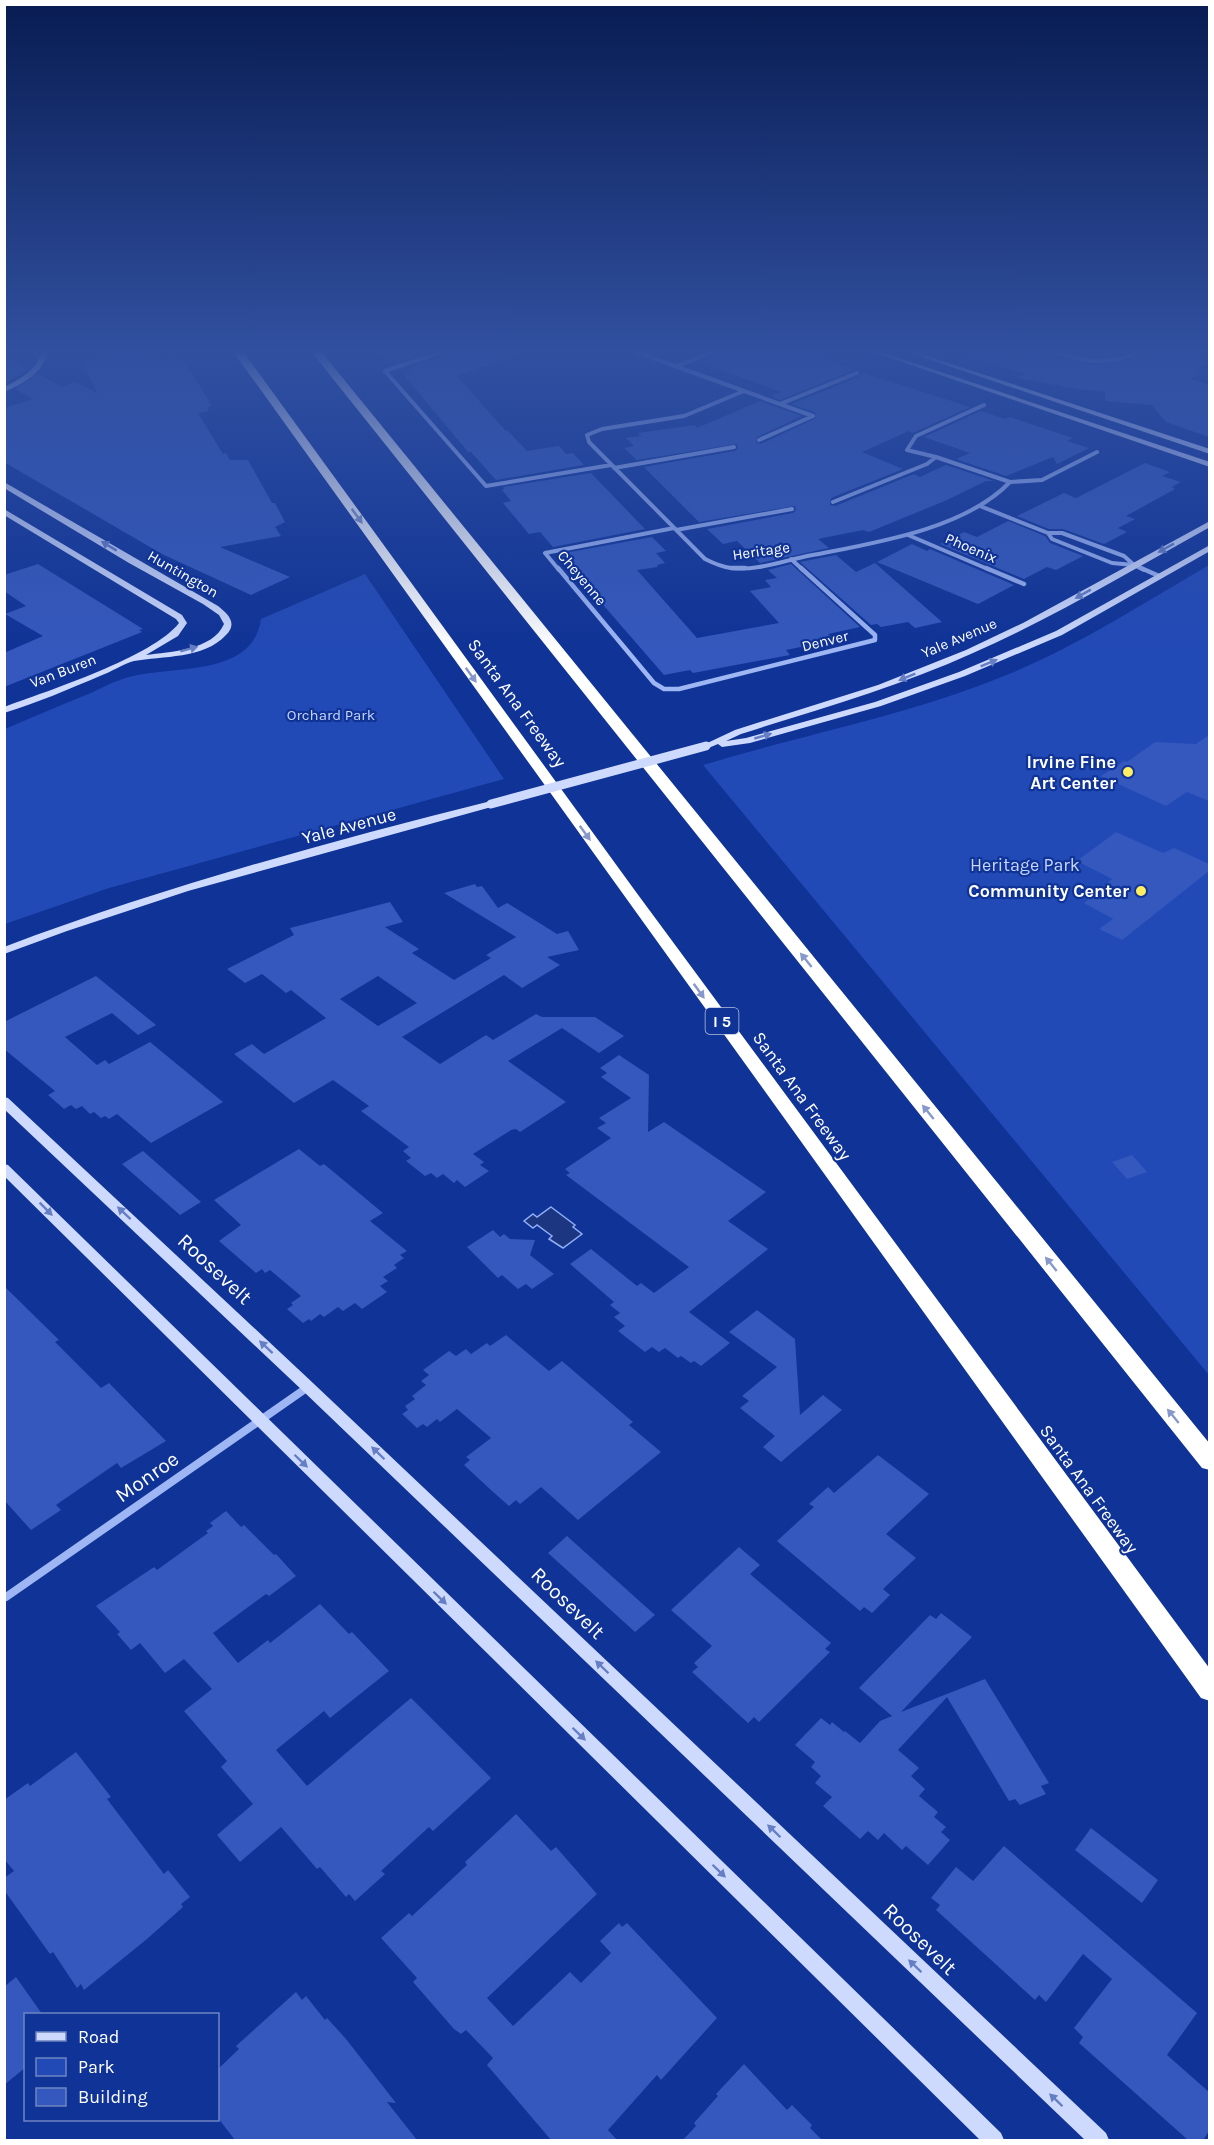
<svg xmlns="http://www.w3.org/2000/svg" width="1214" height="2145" font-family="Karla,sans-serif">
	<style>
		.green { fill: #224ab6 }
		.water { fill: #1c3682; stroke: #90aef8; stroke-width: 1.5 }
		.building { fill: #3458bd; fill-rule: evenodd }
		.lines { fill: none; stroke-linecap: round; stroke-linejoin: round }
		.street-far2 { stroke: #9eb6f4; stroke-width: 4 }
		.street-far1 { stroke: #9eb6f4; stroke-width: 4.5 }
		.street { stroke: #9eb6f4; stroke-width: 8 }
		.secondary { fill: #cedafd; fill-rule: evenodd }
		.highway { fill: #fff; fill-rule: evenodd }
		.secondary-bridge { stroke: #cedafd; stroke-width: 9 }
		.oneway { fill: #8799ca }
		.oneway2 { fill: #657ec4 }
		.poi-dot { fill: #ffed62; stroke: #0f3396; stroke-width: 2 }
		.labels { text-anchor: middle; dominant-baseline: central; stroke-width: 4.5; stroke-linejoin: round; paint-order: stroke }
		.far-street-label { font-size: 15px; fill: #fff; stroke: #0f3396 }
		.far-park-label { font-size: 15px; fill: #c7d6fe; stroke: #0f3396 }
		.shield { fill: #0f3396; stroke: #b7c2e0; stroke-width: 1.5 }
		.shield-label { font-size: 16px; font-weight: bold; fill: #fff }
		.street-label { font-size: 18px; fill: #fff; stroke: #0f3396 }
		.poi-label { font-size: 18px; font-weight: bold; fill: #fff; stroke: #0f3396; text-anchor: end }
		.park-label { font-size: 18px; fill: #c7d6fe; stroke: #0f3396 }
		.near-street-label { font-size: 21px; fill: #fff; stroke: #0f3396 }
	</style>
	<rect width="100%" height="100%" fill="#0f3396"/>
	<path class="green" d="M1209,565v810l-506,-610c102,-31 207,-50 306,-91 70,-29 135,-71 200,-109z
		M365,574l139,205 -395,109 -104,36v-195c27,-12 54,-23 81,-34 14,-6 28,-14 43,-18 42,-12 124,1 132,-58z"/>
	<path class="water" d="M551,1207l24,18 -2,2 9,7 -19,14 -14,-9 3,-3 -15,-11 -4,3 -9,-7 9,-7 4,3z"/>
	<path class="building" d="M369,350h67l-38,12z
		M452,350h71v2l-66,24 49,55h2l19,20 32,-5 7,8 7,-1 11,12 -88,15 -25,-28h-3l-64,-77 8,-3 -5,-2 5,-2 -2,-1 39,-13z
		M722,350h76l56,20 -74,30 -9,-4 10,-4 -81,-30 20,-8z
		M963,350h79l2,4 15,4 36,7 37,-6 15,-5 2,-4h18l42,12 -12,8 7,3 -14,6 19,6v52l-43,-15 -14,-17 -47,-4v-9l-28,-3 -61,-11 9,-4 -63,-20z
		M1059,350h76l-17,5 -22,2z
		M156,351l6,10 19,-3 3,3 28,45 -5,1 2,4 -11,2 25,41 3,-1 4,7h18l24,43h3l10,19 -10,5 6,9 -61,11 70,30 -39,18 -89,-41 -158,-92v-54l29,-9 -18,-10 23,-15 24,13 13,-5 22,11 -14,-31z
		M4,356l24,13 -23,15h-1z
		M861,372l109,35 -57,26 -4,-2 -47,21 41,17 -72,29 -1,7 5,1 79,-32 6,3 26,-12 48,16h-8l-39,19 -78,32 -6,-2 -45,9 11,9 -69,15 -23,-22 -14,3 -16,-15 86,-16 3,-3 -1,-4 -96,16 -55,-55 91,-16 3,-3 -1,-4 -100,16 -13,-12 10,-2 -8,-8 15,-2 -3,-3 57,-8 2,3 63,-27 42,15 -45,21 -1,5 5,2 55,-26 -1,-6 -24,-8 68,-27z
		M981,411l24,8 5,-2 63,21 -6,3 22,7 -32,16 -4,-7 -47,19 -50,-17 14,-6 -46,-16z
		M1145,463l25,9 -8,4 19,6 -9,5 3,2 -49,27 9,3 -17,9 9,4 -23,12 -41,-15h-14l-32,-13 47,-23 12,5z
		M591,473l54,56 -92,18 -13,-15 -11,2 -26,-31 8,-2 -9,-11 2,-1 -1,-2z
		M1008,521l37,15 5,7 33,13 -27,14 -9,-3 -23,12 -84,-35 24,-12 13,5z
		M652,537l14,14 -10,2 9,10 -8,2 1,2 -21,3 60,68 82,-15 -29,-32 21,-4 -6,-7 12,-2 -9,-8 23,-6 69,63 -32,7 7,6 -49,10 4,5 -97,18 -3,-3 -26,5 -105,-121z
		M912,544l15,7 3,-2 84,36 -36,19 -101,-42z
		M836,555l20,17 19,-9 67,59 -27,6 -7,-6 -27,5 -4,-3 -6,1 -71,-63z
		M38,564l105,65 -4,1 3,2 -30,12 -108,43v-34l39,-17 -38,-22 21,-8 -22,-15v-16z
		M1209,735v66l-22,-9 -21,14 -65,-30 23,-15 3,1 28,-20 41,2z
		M1116,832l47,21 11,-5 35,16v7l-87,69 -23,-11 14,-10 -29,-16 28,-24 -35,-18z
		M475,884l2,3 5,-1 16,22 9,-5 50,31 11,-3 11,19 -32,7 13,8 -38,23 -18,-13 -102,62 38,27 46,-29 7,5 43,-26 6,3h53l29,19 -25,17 -37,-25 -54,33 58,41 -46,30 -4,-3 -5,1 -38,24 11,8 -4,3 9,6 -24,16 -8,-7 -3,3 -11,-9 -6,4 -6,-5 -6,3 -19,-15 5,-3 -8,-7 6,-4 -48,-36 8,-5 -36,-26 -39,23 -60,-49 18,-10 12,10 62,-36 -35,-28 -5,3 -24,-19 -17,9 -18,-14 67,-34 -4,-7 100,-26 13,20 -18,5 34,22 -7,4 42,27 37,-22 -5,-3 30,-18 -72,-44zM378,976l39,27 -39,23 -38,-27z
		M96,976l60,49 -18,10 -26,-22 -47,24 32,28 8,-5 4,4 41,-22 73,60 -72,41 -34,-29 -8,5 -4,-3 -4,2 -7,-6 -4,2 -8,-8 -6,3 -5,-4 -7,4 -16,-14 7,-4 -51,-42v-27z
		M619,1055l30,20 -1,57 16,-10 102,70 -38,29 40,28 -79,63 41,31 -29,23 -7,-5 -3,2 -10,-7 -3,2 -13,-10 -6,4 -7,-5 -7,5 -27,-21 7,-5 -11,-9 6,-4 -10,-8 4,-3 -44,-38 21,-15 46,37 4,-3 13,10 35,-26 -123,-92 4,-2 -5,-4 46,-31 -14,-10 9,-5 -7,-5 32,-20 -30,-21 6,-4 -7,-5z
		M299,1149l21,17 4,-2 59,49 -13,8 37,30 -7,4 4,3 -10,7 3,3 -14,9 5,4 -8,5 7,6 -25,17 -7,-6 -12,8 -5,-4 -14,10 -4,-3 -9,7 -2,-2 -6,4 -16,-14 6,-4 -2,-2 10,-7 -31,-26 -5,3 -3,-4 -6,4 -37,-32 22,-16 -27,-25z
		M143,1151l58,51 -21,13 -58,-51z
		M1132,1155l15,17 -20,7 -15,-17z
		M493,1230l7,7 4,-3 6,5 25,1 -5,15 24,19 -22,15 -6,-5 -8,5 -16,-14 -4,3 -31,-31z
		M4,1286l55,54 -4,2 46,46 8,-5 57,58 -45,27 -4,-5 -61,42 5,5 -30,20 -27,-30z
		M757,1310l38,29 5,76 23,-20 19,15 -61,52 -18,-15 12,-11 -35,-28 9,-7 -7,-5 35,-29 -48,-35z
		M506,1335l43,36 13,-10 71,61 -4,3 32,27 -83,68 -37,-33 -21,17 -4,-4 -7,6 -17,-15 -28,-26 6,-5 -4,-3 25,-19 -34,-29 -17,13 -3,-3 -10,8 -4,-3 -6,4 -15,-14 6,-4 -3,-4 10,-7 -3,-3 14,-11 -5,-4 8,-6 -6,-5 26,-19 7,5 10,-7 5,5 16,-11 3,3z
		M878,1455l51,39 -43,40 30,24 -33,31 7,6 -18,18 -8,-6 -4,4 -83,-70 37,-34 -5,-3 19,-17 6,6z
		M226,1511l15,16 3,-2 30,30 2,-1 20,22 -27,20 -3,-2 -53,39 25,30 30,-23 2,3 50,-39 29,30 3,-2 37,39 -59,47 -6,-7 -48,39 31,36 104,-88 80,80 -58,53 -4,-4 -48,44 4,3 -30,27 -6,-7 -3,3 -26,-30 -3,2 -36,-42 -41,35 -23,-27 36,-31 -32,-37 6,-6 -43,-50 28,-22 -28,-30 -19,14 -25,-30 -9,7 -14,-16 3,-2 -24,-26 58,-39 3,3 51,-37 -2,-2 7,-5 -3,-3z
		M567,1536l88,79 -20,17 -87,-79z
		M739,1547l21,18 -10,9 81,69 -6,6 5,3 -71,70 -5,-5 -6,6 -56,-51 6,-5 -4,-4 18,-17 -41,-36z
		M941,1613l31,24 -71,75 84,-33 64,104 -8,3 5,8 -26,11 -5,-6 -6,2 -62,-104 -49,53 21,18 -8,8 14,13 -6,7 19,16 -4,5 12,10 -5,5 9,8 -22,25 -22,-19 -4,4 -18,-17 -6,7 -10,-9 -8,8 -37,-33 9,-9 -17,-14 6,-7 -10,-9 4,-5 -20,-17 26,-27 9,7 2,-3 12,10 1,-1 15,12 20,-22 12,-5 -33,-28 71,-73 6,4z
		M76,1752l35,45 -4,2 57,75 4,-4 22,27 -9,7 2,3 -36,32 -63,51 -3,-6 -4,4 -24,-36 -3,2 -46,-64v-12l10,-7 -10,-12v-59l24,-17 2,3z
		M516,1814l35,37 5,-4 41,47 -110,104 26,28 57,-54 11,11 30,-30 -11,-12 19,-18 3,4 5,-4 90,95 -56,62 -4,-5 -49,55 9,10h-66l-64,-75 6,-7 -27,-28 -5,4 -7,-5 -41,-47 4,-4 -36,-40 28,-25 3,3 55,-51 -2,-3z
		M1091,1828l67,52 -16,23 -67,-53z
		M1004,1846l193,167 -30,42 42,37v39l-6,9h-15l-109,-97 4,-6 -9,-9 38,-49 -29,-25 -37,48 -7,-7 -4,5 -99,-90 4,-5 -9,-7 25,-31 17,14z
		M16,1977l26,37h-16v53l-22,18v-98z
		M296,1992l6,8 4,-4 19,24 2,-2 19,21 50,64 -9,-1 30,38h-182l-17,-22v-49l21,-20 -3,-3z
		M744,2064l43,46 5,-5 20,20 -2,3 12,12h-139l13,-14 -2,-3 24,-27 -2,-2z"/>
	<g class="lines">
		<path class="street-far2" d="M448,350l-63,21 101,115 125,-21
			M631,350l113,41 -60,25 -82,13 -15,6 2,7 116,117c8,4 17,8 26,9 24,3 49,-6 72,-11 65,-13 160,-26 207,-75l-74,-25 -29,-7 9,-14 68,-31
			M1046,350c39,12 60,17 99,0
			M677,366l41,-16
			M744,391l69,25 -54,24
			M780,404l77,-31
			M614,468l120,-21
			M1010,482l32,-2 55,-28
			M833,502l94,-38 9,-7
			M980,506l68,27h14l62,23 10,9
			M676,530l116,-21
			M1048,533l4,6 60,24 22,2 10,5
			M908,535l82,35
			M791,559l12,11
			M559,570l-14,-17 129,-25"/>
		<path class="street-far1" d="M558,568l96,115 10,6h15l196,-49v-5l-74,-67
			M731,568h14
			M986,568l38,16
			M1141,568l18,8"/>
		<path class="street" d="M6,1597l302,-210"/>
		<path class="secondary" d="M42,350h6c-3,22 -25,34 -44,42v-5c17,-8 34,-18 38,-37z
			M867,350h8l335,112v5z
			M901,350h8l301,99v5z
			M4,482l214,124c10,8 20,17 8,29 -22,24 -64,21 -92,26 -11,3 -23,11 -34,15 -31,13 -63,27 -96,37v-6c43,-16 149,-50 175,-84l-3,-4 -172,-104v-6l178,106 5,8 -9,13 -32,19c24,-3 67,-5 78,-31l-5,-9 -16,-11 -74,-41 -125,-75z
			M1210,521v6c-78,43 -155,90 -237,126 -75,34 -154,56 -232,81l-15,7 20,-3 129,-36 84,-30 97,-41 154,-86v6l-148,84 -97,41 -84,30 -131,37 -28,4 -4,-3 -12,5 -5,-3 34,-16 143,-45 88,-35 57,-27z
			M491,801l4,1v4l-307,85 -121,40 -63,23v-7c159,-60 323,-105 487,-146z
			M4,1097l4,1 305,285 793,750 3,7h-24l-782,-749 -299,-282z
			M4,1164l4,1 993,968 3,7h-24l-976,-964z"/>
		<path class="highway" d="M232,350h10l394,542 574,777v32l-9,-3z
			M310,350h10l890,1094v26l-8,-2z"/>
		<path class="secondary-bridge" d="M491,804l215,-58"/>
	</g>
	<defs><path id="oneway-solid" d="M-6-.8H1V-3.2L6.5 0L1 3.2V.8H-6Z" transform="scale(1.5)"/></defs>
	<g class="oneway">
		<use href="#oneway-solid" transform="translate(357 516) rotate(54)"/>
		<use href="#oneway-solid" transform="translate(471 675) rotate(54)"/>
		<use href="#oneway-solid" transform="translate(585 833) rotate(54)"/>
		<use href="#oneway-solid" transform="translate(806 960) rotate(-129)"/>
		<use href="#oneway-solid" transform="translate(699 991) rotate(54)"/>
		<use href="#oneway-solid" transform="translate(928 1112) rotate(-129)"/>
		<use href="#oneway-solid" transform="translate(1051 1264) rotate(-129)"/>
		<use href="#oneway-solid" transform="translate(1173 1416) rotate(-129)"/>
	</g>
	<g class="oneway2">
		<use href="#oneway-solid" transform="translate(109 546) rotate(-149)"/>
		<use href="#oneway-solid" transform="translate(1166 548) rotate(151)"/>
		<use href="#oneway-solid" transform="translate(1083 594) rotate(151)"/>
		<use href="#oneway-solid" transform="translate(189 649) rotate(-15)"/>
		<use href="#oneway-solid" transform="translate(989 663) rotate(-22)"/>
		<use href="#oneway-solid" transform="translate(907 677) rotate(158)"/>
		<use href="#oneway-solid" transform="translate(763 736) rotate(-16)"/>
		<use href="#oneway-solid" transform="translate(46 1209) rotate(45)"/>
		<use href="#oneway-solid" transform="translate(124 1213) rotate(-137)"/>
		<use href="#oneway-solid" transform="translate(266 1347) rotate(-137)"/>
		<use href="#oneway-solid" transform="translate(378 1453) rotate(-136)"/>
		<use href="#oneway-solid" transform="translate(301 1461) rotate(44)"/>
		<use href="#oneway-solid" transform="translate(440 1598) rotate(44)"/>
		<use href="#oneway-solid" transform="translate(602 1667) rotate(-136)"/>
		<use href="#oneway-solid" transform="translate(579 1734) rotate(44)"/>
		<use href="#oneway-solid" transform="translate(774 1831) rotate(-136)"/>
		<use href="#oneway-solid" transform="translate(719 1871) rotate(44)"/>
		<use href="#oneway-solid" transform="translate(915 1966) rotate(-136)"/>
		<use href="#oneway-solid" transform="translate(1056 2100) rotate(-136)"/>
	</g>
	<linearGradient id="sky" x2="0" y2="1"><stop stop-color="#081c52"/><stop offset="0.54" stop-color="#3150a0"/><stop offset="1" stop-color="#3150a0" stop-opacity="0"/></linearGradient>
	<rect width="1214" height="650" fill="url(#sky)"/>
	<g class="poi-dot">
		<circle cx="1128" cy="772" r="6"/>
		<circle cx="1141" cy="891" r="6"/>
	</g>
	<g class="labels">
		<g class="far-street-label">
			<text transform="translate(971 548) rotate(23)">Phoenix</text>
			<text transform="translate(761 551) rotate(-8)">Heritage</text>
			<text transform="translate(183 574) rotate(30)">Huntington</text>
			<text transform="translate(582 578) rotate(50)">Cheyenne</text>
			<text transform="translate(959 638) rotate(-23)">Yale Avenue</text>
			<text transform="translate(825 641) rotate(-14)">Denver</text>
			<text transform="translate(63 671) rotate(-21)">Van Buren</text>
		</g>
		<g class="far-park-label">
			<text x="331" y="715">Orchard Park</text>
		</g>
		<rect class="shield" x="705.5" y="1008" width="33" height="26" rx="4.5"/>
		<g class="shield-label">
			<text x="722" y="1021">I 5</text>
		</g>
		<g class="street-label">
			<text transform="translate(517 703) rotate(54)">Santa Ana Freeway</text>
			<text transform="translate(349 826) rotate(-15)">Yale Avenue</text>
			<text transform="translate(802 1096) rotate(54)">Santa Ana Freeway</text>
			<text transform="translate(1089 1489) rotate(54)">Santa Ana Freeway</text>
		</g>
		<g class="poi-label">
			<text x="1116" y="762">Irvine Fine<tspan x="1116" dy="21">Art Center</tspan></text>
			<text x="1129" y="891">Community Center</text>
		</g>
		<g class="park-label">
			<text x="1025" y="865">Heritage Park</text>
		</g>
		<g class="near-street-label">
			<text transform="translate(215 1269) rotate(43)">Roosevelt</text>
			<text transform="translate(147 1477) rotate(-35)">Monroe</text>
			<text transform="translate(568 1603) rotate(44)">Roosevelt</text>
			<text transform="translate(920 1939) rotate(44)">Roosevelt</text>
		</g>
	</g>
	<rect width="1214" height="2145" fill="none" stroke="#ffffff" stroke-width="12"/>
	<rect x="24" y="2013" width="195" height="108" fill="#0f3396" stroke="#6f85c0" stroke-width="1.5"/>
	<rect x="36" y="2032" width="30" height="9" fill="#cedafd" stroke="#6f85c0" stroke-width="1.5"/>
	<text x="78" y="2043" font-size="18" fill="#ffffff">Road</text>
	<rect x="36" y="2058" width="30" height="18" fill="#224ab6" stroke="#6f85c0" stroke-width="1.5"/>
	<text x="78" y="2073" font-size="18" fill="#ffffff">Park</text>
	<rect x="36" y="2088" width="30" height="18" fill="#3458bd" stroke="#6f85c0" stroke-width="1.5"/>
	<text x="78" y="2103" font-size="18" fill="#ffffff">Building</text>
</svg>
